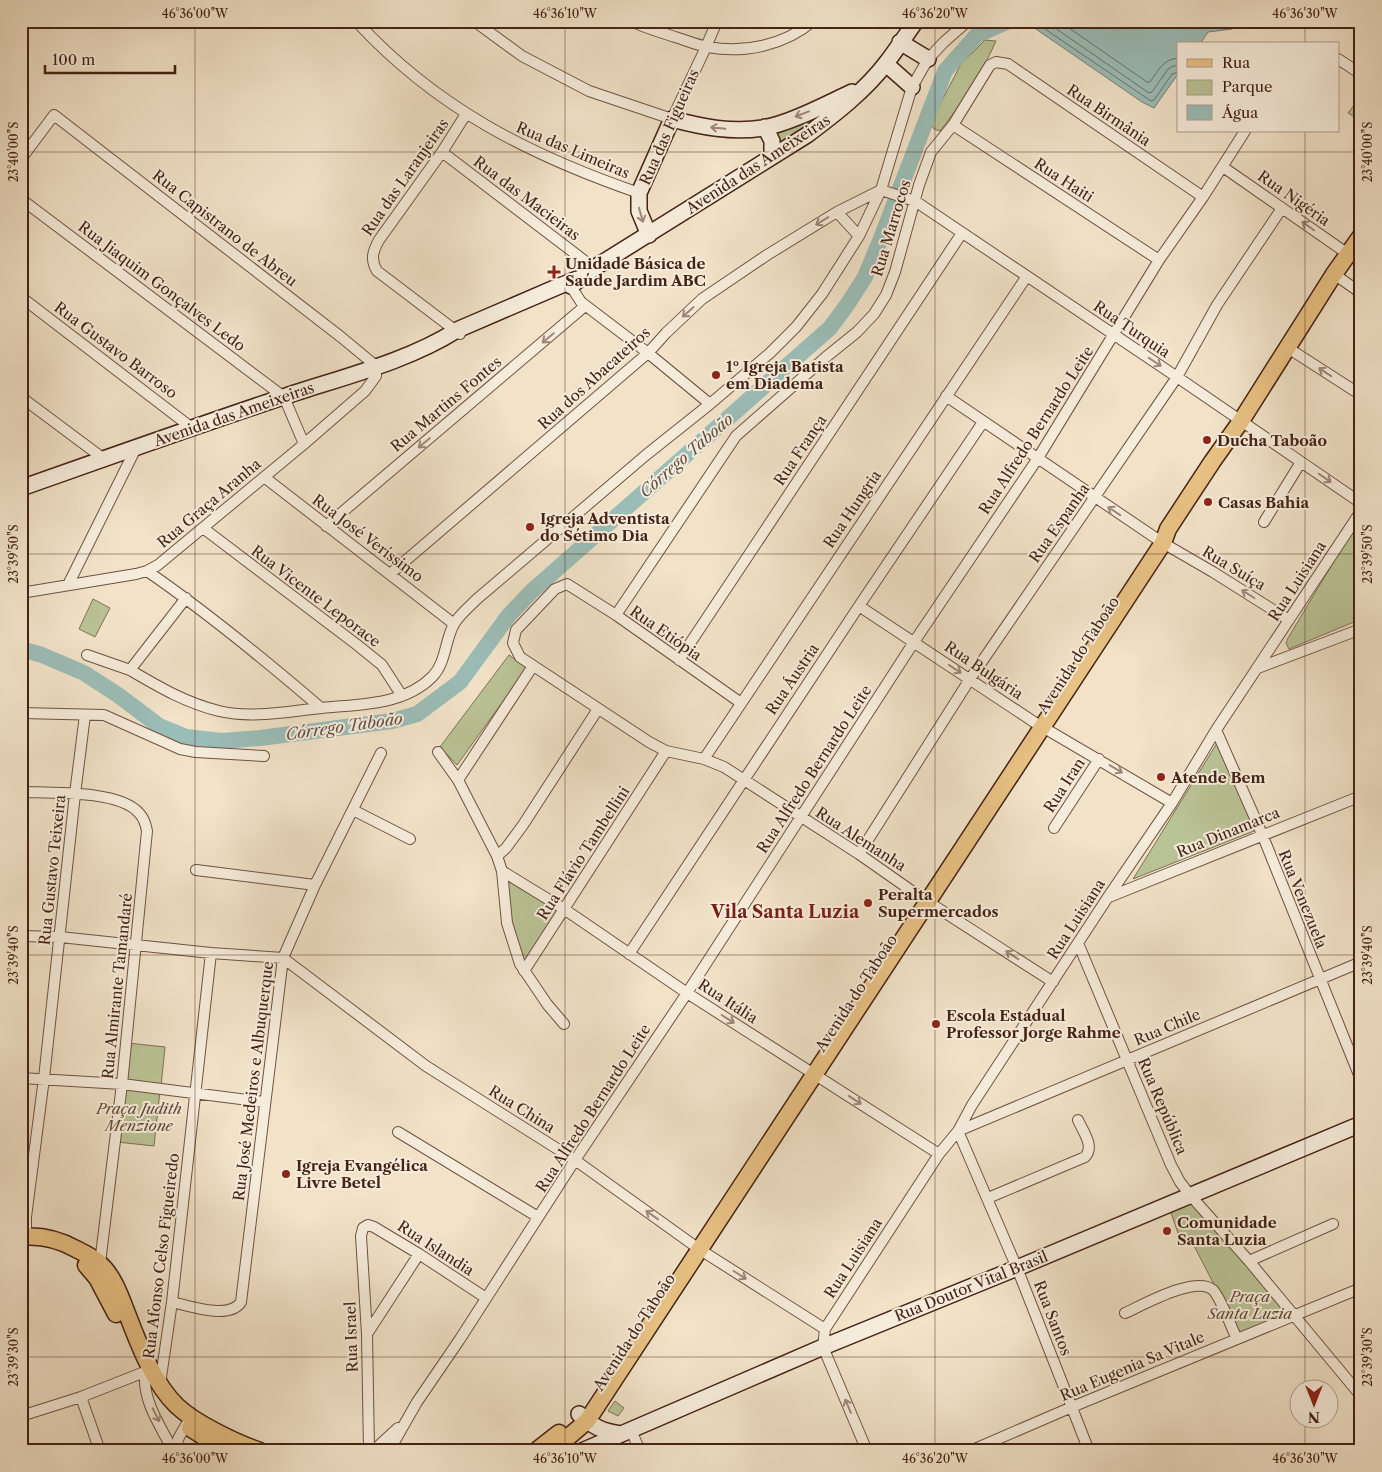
<svg xmlns="http://www.w3.org/2000/svg" width="1382" height="1472" font-family="'Libre Caslon Text',serif">
	<style>
		.green { fill: #bac396; stroke: #7f7256 }
		.water { fill: #9bbdb7; stroke: #787f76 }
		.lines { fill: none; stroke-linecap: round; stroke-linejoin: round }
		.shore { stroke: #707066; stroke-width: 1 }
		.stream { stroke: #787f76; stroke-width: 2.5 }
		.river { stroke: #9bbdb7; stroke-width: 16 }
		.street-casing { stroke: #6f5242; stroke-width: 12 }
		.secondary-casing { stroke: #442215; stroke-width: 18 }
		.primary-casing { stroke: #442215; stroke-width: 19 }
		.street { stroke: #f6ecdb; stroke-width: 10 }
		.secondary { stroke: #f6ecdb; stroke-width: 15 }
		.primary { stroke: #e8c184; stroke-width: 16 }
		.oneway { stroke: #9d8778 }
		.ticks { fill: none; stroke: #442215; stroke-width: 1; stroke-opacity: 0.45 }
		.poi-dot { fill: #8f2418; stroke: #f6ecdb; stroke-width: 2 }
		.labels { text-anchor: middle; dominant-baseline: central; stroke-width: 4; stroke-linejoin: round; paint-order: stroke }
		.street-label { font-size: 15px; fill: #442215; stroke: #f6ecdb }
		.poi-label { font-size: 15px; font-weight: bold; fill: #442215; stroke: #f6ecdb; text-anchor: start }
		.park-label { font-size: 15px; font-style: italic; fill: #624a35; stroke: #f6ecdb }
		.water-label { font-size: 16px; font-style: italic; fill: #5e5046; stroke: #f6ecdb }
		.quarter-label { font-size: 18px; font-weight: bold; fill: #7a1f14; stroke: #f6ecdb }
		.neatline { fill: none; stroke: #442215; stroke-width: 2 }
		.ticks-label { font-size: 12px; text-anchor: middle; fill: #442215 }
	</style>
	<rect width="100%" height="100%" fill="#f1e2c8"/>
	<filter id="stains"><feTurbulence type="fractalNoise" baseFrequency=".004" numOctaves="4"/><feColorMatrix values="0 0 0 0 .2 0 0 0 0 .09 0 0 0 0 .02 0 0 0 .5 -.17"/></filter>
	<radialGradient id="worn" r=".72"><stop offset=".6" stop-color="#630" stop-opacity="0"/><stop offset="1" stop-color="#630" stop-opacity=".3"/></radialGradient>
	<path class="green" d="M985,40l11,1c-14,32 -34,62 -56,90l-6,-2 -4,-6 31,-59z
		M1361,96v25l-13,-8z
		M820,116l-16,16 -30,19v-18z
		M1357,523l4,9v87l-72,30 -3,-6 2,-5z
		M93,599l17,9 -15,29 -16,-8z
		M509,655l18,13 -70,97 -17,-18z
		M1219,740l35,91 -121,48z
		M505,877l54,36 -37,53 -8,-19z
		M128,1043l37,4 -4,39 -37,-4z
		M123,1087l37,4 -6,55 -37,-4z
		M1190,1197l99,117 -51,22 -17,-38 -32,-62 -9,3 -11,-32z
		M615,1401l9,7 -6,8 -10,-5z"/>
	<path class="water" d="M1036,21h202l-6,8 -24,3 -8,12h-22v30l-24,34 -12,-6 -109,-75v-4z"/>
	<g class="lines">
		<path class="shore" d="M1038,21l1,4 112,76 3,-1 18,-26 6,-2
			M1045,21l104,72 3,-1 16,-23 5,-3h5
			M1059,21l88,61h3c8,-11 13,-23 28,-24"/>
		<path class="stream" d="M1350,1451l11,-13"/>
		<path class="river" d="M21,649l21,6 42,18 34,22 41,31 27,11 36,4 38,-3 132,-17 25,-7 43,-32 49,-67 23,-24 298,-263 17,-23 18,-28 17,-41 63,-165 32,-36 32,-14"/>
		<g class="street-casing">
			<path id="street" d="M356,21c80,87 173,134 283,172
				M474,21l48,35 67,35 83,28 34,-72 11,-26
				M631,21c14,7 29,11 44,16 10,3 22,8 33,10 36,7 77,-2 105,-26
				M1338,59l23,15
				M953,125l206,135
				M442,152l152,116
				M21,159l33,-44 287,222 35,29v10l-11,15 -61,53 -146,121 -11,6 -11,3 -115,19
				M1223,167l125,87
				M21,199l263,198 20,47
				M837,212l22,24
				M1334,274l27,19
				M568,282l13,20 67,51 62,51
				M21,297l171,131
				M460,334l-83,-63c-7,-12 -4,-20 2,-31l63,-88 24,-38
				M1288,348l73,47
				M946,396l217,147 50,29 76,48
				M21,397l83,62
				M264,477l190,147
				M1264,522l37,-60
				M326,526l259,-220
				M203,528l153,116 26,21 20,31
				M147,571c61,42 118,89 174,137
				M390,574l258,-221 18,-20 36,-34 65,-44 70,-43 44,-22 34,11 262,176 184,126
				M68,585l68,-137
				M186,598l-56,72c29,17 56,33 89,41 34,8 69,0 103,-3 37,-4 82,-2 111,-32 13,-14 12,-36 21,-52 5,-9 16,-18 23,-25l169,-144 64,-51 60,-51 26,-26 26,-33 37,-58 22,-46 31,-103 16,-28 16,-17 24,-21
				M859,606l175,116 138,81
				M616,615l120,-179 90,-79 31,-25 17,-18 12,-19 9,-23 24,-87 12,-33 22,-27 37,-60 6,-3 12,2 195,133
				M87,655l43,15
				M679,660l283,-427
				M1258,668l103,-39
				M741,703l-125,-88 -49,-31 -12,5 -39,41 -3,13 7,14 129,85 17,9 38,8 20,8 135,87 60,42 134,86
				M21,713l83,2 76,34 16,3 68,4
				M1216,730l46,104 99,246
				M438,752l20,28 39,76 5,15 5,52 13,41 27,40 17,20
				M704,759l323,-483
				M458,780l75,-114
				M21,792c30,1 98,-2 118,21 5,5 7,12 8,18l-25,253 -22,179
				M353,810l57,29
				M1054,828l45,-69
				M859,854l111,-175 207,-302 40,-72 65,-97
				M497,856l9,-8 17,-23 75,-116
				M196,870l119,15
				M502,871l62,38 123,84 252,161
				M1109,897l252,-101
				M21,936l39,1 151,16 72,5 143,108 149,94 124,89 126,80
				M1078,943l93,222 9,17 10,13 59,66 112,135
				M629,954l230,-348 124,-184
				M524,971l142,-220
				M21,1078l101,6 142,18
				M398,1132l140,85
				M988,1198l97,-41c10,-11 -2,-25 -7,-37
				M26,1236v-19l18,-139 31,-284 10,-79
				M1249,1261l84,-37
				M172,1302c17,4 58,18 69,0l42,-344 32,-73 66,-132
				M1125,1313c18,-8 71,-38 88,-23 8,8 18,37 24,49
				M367,1334l52,-80
				M145,1378c-1,26 17,50 28,73
				M160,1384l12,-82 39,-349
				M81,1397l19,54
				M21,1416l60,-19 61,-24
				M631,1430l9,21
				M176,1451l2,-12 8,-14
				M369,1451l-2,-117 -6,-98 2,-8 5,-3 6,2 45,27 67,44
				M373,1451l25,-23
				M389,1451l28,-49 43,-63 115,-179 112,-167 227,-351 124,-184 121,-198 44,-63 42,-66
				M867,1451l-44,-104 2,-18 114,-175 19,-23 14,-26 136,-208 64,-94 44,-73 145,-219
				M970,1451l102,-44 289,-119
				M1089,1451l-72,-183 -59,-137 403,-169"/>
		</g>
		<g class="secondary-casing">
			<path id="secondary" d="M900,42l28,17
				M886,64l26,23
				M765,127l7,14v16
				M649,235l-10,-24v-18l33,-74c30,8 60,14 91,9 28,-5 63,-24 89,-36
				M571,286l23,-18 213,-133c28,-21 58,-44 80,-73 10,-13 19,-27 29,-41
				M21,488c88,-31 175,-62 262,-91 56,-19 124,-35 174,-67l100,-43 20,-8
				M579,1414c15,13 22,17 42,20
				M582,1451l241,-104 194,-79 344,-144"/>
		</g>
		<g class="primary-casing">
			<path id="primary" d="M21,1237c19,-2 39,3 55,12 8,4 17,8 23,14 15,13 22,35 29,53 11,29 26,68 49,90 18,17 59,37 83,45
				M86,1265l11,13 19,36
				M190,1428l22,14 21,9
				M536,1451l23,-18
				M552,1451l35,-30 576,-878 5,-14 44,-67 29,-41 93,-147 27,-38"/>
		</g>
		<use href="#street" class="street"/>
		<use href="#secondary" class="secondary"/>
		<use href="#primary" class="primary"/>
	</g>
	<defs><path id="oneway-shaft" d="M-6 0H5M1.5-3L5.5 0L1.5 3" fill="none" stroke-width="1.6" stroke-linecap="round" stroke-linejoin="round" transform="scale(1.25)"/></defs>
	<g class="oneway">
		<use href="#oneway-shaft" transform="translate(802 114) rotate(159)"/>
		<use href="#oneway-shaft" transform="translate(718 128) rotate(-174)"/>
		<use href="#oneway-shaft" transform="translate(641 215) rotate(74)"/>
		<use href="#oneway-shaft" transform="translate(822 221) rotate(148)"/>
		<use href="#oneway-shaft" transform="translate(1308 226) rotate(-145)"/>
		<use href="#oneway-shaft" transform="translate(688 312) rotate(138)"/>
		<use href="#oneway-shaft" transform="translate(548 338) rotate(140)"/>
		<use href="#oneway-shaft" transform="translate(1155 362) rotate(34)"/>
		<use href="#oneway-shaft" transform="translate(1325 372) rotate(-147)"/>
		<use href="#oneway-shaft" transform="translate(424 443) rotate(140)"/>
		<use href="#oneway-shaft" transform="translate(1325 478) rotate(35)"/>
		<use href="#oneway-shaft" transform="translate(1114 511) rotate(-146)"/>
		<use href="#oneway-shaft" transform="translate(1248 594) rotate(-148)"/>
		<use href="#oneway-shaft" transform="translate(955 669) rotate(34)"/>
		<use href="#oneway-shaft" transform="translate(1116 769) rotate(31)"/>
		<use href="#oneway-shaft" transform="translate(1012 955) rotate(-147)"/>
		<use href="#oneway-shaft" transform="translate(728 1019) rotate(32)"/>
		<use href="#oneway-shaft" transform="translate(855 1100) rotate(33)"/>
		<use href="#oneway-shaft" transform="translate(652 1215) rotate(-144)"/>
		<use href="#oneway-shaft" transform="translate(740 1275) rotate(32)"/>
		<use href="#oneway-shaft" transform="translate(848 1406) rotate(-113)"/>
		<use href="#oneway-shaft" transform="translate(156 1415) rotate(64)"/>
	</g>
	<path class="ticks" d="M195,21v1430M565,21v1430M935,21v1430M1305,21v23M1305,131v1259M21,152h1340M21,554h1340M21,955h1340M21,1357h1340M1305,1420v31"/>
	<g class="poi-dot">
		<path d="M551.5 264.5h5v5h5v5h-5v5h-5v-5h-5v-5h5z"/>
		<circle cx="716" cy="375" r="5"/>
		<circle cx="1207" cy="440" r="5"/>
		<circle cx="1208" cy="502" r="5"/>
		<circle cx="530" cy="527" r="5"/>
		<circle cx="1161" cy="777" r="5"/>
		<circle cx="868" cy="903" r="5"/>
		<circle cx="936" cy="1024" r="5"/>
		<circle cx="286" cy="1174" r="5"/>
		<circle cx="1167" cy="1231" r="5"/>
	</g>
	<g class="labels">
		<g class="street-label">
			<text transform="translate(1109 115) rotate(34)">Rua Birmânia</text>
			<text transform="translate(669 127) rotate(-66)">Rua das Figueiras</text>
			<text transform="translate(573 150) rotate(23)">Rua das Limeiras</text>
			<text transform="translate(758 164) rotate(-33)">Avenida das Ameixeiras</text>
			<text transform="translate(405 177) rotate(-55)">Rua das Laranjeiras</text>
			<text transform="translate(1064 180) rotate(33)">Rua Haiti</text>
			<text transform="translate(527 198) rotate(37)">Rua das Macieiras</text>
			<text transform="translate(1294 198) rotate(35)">Rua Nigéria</text>
			<text transform="translate(225 228) rotate(38)">Rua Capistrano de Abreu</text>
			<text transform="translate(891 228) rotate(-73)">Rua Marrocos</text>
			<text transform="translate(162 286) rotate(37)">Rua Jiaquim Gonçalves Ledo</text>
			<text transform="translate(1132 329) rotate(34)">Rua Turquia</text>
			<text transform="translate(116 350) rotate(37)">Rua Gustavo Barroso</text>
			<text transform="translate(594 378) rotate(-42)">Rua dos Abacateiros</text>
			<text transform="translate(446 404) rotate(-40)">Rua Martins Fontes</text>
			<text transform="translate(234 414) rotate(-19)">Avenida das Ameixeiras</text>
			<text transform="translate(1036 430) rotate(-57)">Rua Alfredo Bernardo Leite</text>
			<text transform="translate(800 450) rotate(-56)">Rua França</text>
			<text transform="translate(209 503) rotate(-40)">Rua Graça Aranha</text>
			<text transform="translate(852 509) rotate(-56)">Rua Hungria</text>
			<text transform="translate(1059 523) rotate(-55)">Rua Espanha</text>
			<text transform="translate(368 538) rotate(37)">Rua José Veríssimo</text>
			<text transform="translate(1234 568) rotate(31)">Rua Suíça</text>
			<text transform="translate(1297 581) rotate(-57)">Rua Luisiana</text>
			<text transform="translate(316 596) rotate(37)">Rua Vicente Leporace</text>
			<text transform="translate(666 633) rotate(35)">Rua Etiópia</text>
			<text transform="translate(1078 655) rotate(-57)">Avenida do Taboão</text>
			<text transform="translate(984 670) rotate(34)">Rua Bulgária</text>
			<text transform="translate(792 679) rotate(-56)">Rua Áustria</text>
			<text transform="translate(814 769) rotate(-57)">Rua Alfredo Bernardo Leite</text>
			<text transform="translate(1064 785) rotate(-57)">Rua Iran</text>
			<text transform="translate(1228 832) rotate(-22)">Rua Dinamarca</text>
			<text transform="translate(861 839) rotate(33)">Rua Alemanha</text>
			<text transform="translate(583 853) rotate(-57)">Rua Flávio Tambellini</text>
			<text transform="translate(52 870) rotate(-84)">Rua Gustavo Teixeira</text>
			<text transform="translate(1303 899) rotate(68)">Rua Venezuela</text>
			<text transform="translate(1076 919) rotate(-57)">Rua Luisiana</text>
			<text transform="translate(117 986) rotate(-84)">Rua Almirante Tamandaré</text>
			<text transform="translate(856 993) rotate(-57)">Avenida do Taboão</text>
			<text transform="translate(728 1001) rotate(33)">Rua Itália</text>
			<text transform="translate(1167 1027) rotate(-23)">Rua Chile</text>
			<text transform="translate(253 1081) rotate(-83)">Rua José Medeiros e Albuquerque</text>
			<text transform="translate(1163 1106) rotate(67)">Rua República</text>
			<text transform="translate(593 1108) rotate(-57)">Rua Alfredo Bernardo Leite</text>
			<text transform="translate(522 1109) rotate(32)">Rua China</text>
			<text transform="translate(436 1248) rotate(33)">Rua Islandia</text>
			<text transform="translate(161 1256) rotate(-83)">Rua Afonso Celso Figueiredo</text>
			<text transform="translate(853 1258) rotate(-57)">Rua Luisiana</text>
			<text transform="translate(971 1286) rotate(-22)">Rua Doutor Vital Brasil</text>
			<text transform="translate(1053 1318) rotate(69)">Rua Santos</text>
			<text transform="translate(634 1332) rotate(-57)">Avenida do Taboão</text>
			<text transform="translate(351 1337) rotate(-92)">Rua Israel</text>
			<text transform="translate(1132 1366) rotate(-23)">Rua Eugenia Sa Vitale</text>
		</g>
		<g class="poi-label">
			<text x="565" y="263">Unidade Básica de<tspan x="565" dy="17">Saúde Jardim ABC</tspan></text>
			<text x="726" y="366">1º Igreja Batista<tspan x="726" dy="17">em Diadema</tspan></text>
			<text x="1217" y="440">Ducha Taboão</text>
			<text x="1218" y="502">Casas Bahia</text>
			<text x="540" y="518">Igreja Adventista<tspan x="540" dy="17">do Sétimo Dia</tspan></text>
			<text x="1171" y="777">Atende Bem</text>
			<text x="878" y="894">Peralta<tspan x="878" dy="17">Supermercados</tspan></text>
			<text x="946" y="1015">Escola Estadual<tspan x="946" dy="17">Professor Jorge Rahme</tspan></text>
			<text x="296" y="1165">Igreja Evangélica<tspan x="296" dy="17">Livre Betel</tspan></text>
			<text x="1177" y="1222">Comunidade<tspan x="1177" dy="17">Santa Luzia</tspan></text>
		</g>
		<g class="park-label">
			<text x="139" y="1108">Praça Judith<tspan x="139" dy="17">Menzione</tspan></text>
			<text x="1250" y="1296">Praça<tspan x="1250" dy="17">Santa Luzia</tspan></text>
		</g>
		<g class="water-label">
			<text transform="translate(686 455) rotate(-41)">Córrego Taboão</text>
			<text transform="translate(344 726) rotate(-8)">Córrego Taboão</text>
		</g>
		<g class="quarter-label">
			<text x="785" y="912">Vila Santa Luzia</text>
		</g>
	</g>
	<rect width="1382" height="1472" fill="none" stroke="#f1e2c8" stroke-width="55"/>
	<rect x="1177" y="42" width="162" height="90" fill="#f6ecdb" stroke="#af9b8c"/>
	<rect x="1187" y="59" width="25" height="8" fill="#e8c184" stroke="#af9b8c"/>
	<text x="1222" y="68" font-size="15" fill="#442215">Rua</text>
	<rect x="1187" y="80" width="25" height="15" fill="#bac396" stroke="#af9b8c"/>
	<text x="1222" y="92" font-size="15" fill="#442215">Parque</text>
	<rect x="1187" y="105" width="25" height="15" fill="#9bbdb7" stroke="#af9b8c"/>
	<text x="1222" y="118" font-size="15" fill="#442215">Água</text>
	<g transform="translate(1314 1404) rotate(180)"><circle r="24" fill="#f6ecdb" stroke="#af9b8c"/>
	<path d="M0-4L9 19L0 12L-9 19Z" fill="#8f2418"/>
	<text y="-8" font-size="14" font-weight="bold" text-anchor="middle" fill="#442215">N</text>
	</g>
	<path d="M45 65v8h130v-8" fill="none" stroke="#442215" stroke-width="2.5"/>
	<text x="52" y="65" font-size="15" fill="#442215" stroke="#f6ecdb" stroke-width="4" paint-order="stroke">100 m</text>
	<rect x="28" y="28" width="1326" height="1416" class="neatline"/>
	<g class="ticks-label">
		<text x="195" y="18">46°36'00"W</text>
		<text x="565" y="18">46°36'10"W</text>
		<text x="935" y="18">46°36'20"W</text>
		<text x="1305" y="18">46°36'30"W</text>
		<text transform="translate(1368 152) rotate(-90)" y="4">23°40'00"S</text>
		<text transform="translate(14 152) rotate(-90)" y="4">23°40'00"S</text>
		<text transform="translate(1368 554) rotate(-90)" y="4">23°39'50"S</text>
		<text transform="translate(14 554) rotate(-90)" y="4">23°39'50"S</text>
		<text transform="translate(1368 955) rotate(-90)" y="4">23°39'40"S</text>
		<text transform="translate(14 955) rotate(-90)" y="4">23°39'40"S</text>
		<text transform="translate(1368 1357) rotate(-90)" y="4">23°39'30"S</text>
		<text transform="translate(14 1357) rotate(-90)" y="4">23°39'30"S</text>
		<text x="195" y="1463">46°36'00"W</text>
		<text x="565" y="1463">46°36'10"W</text>
		<text x="935" y="1463">46°36'20"W</text>
		<text x="1305" y="1463">46°36'30"W</text>
	</g>
	<rect width="100%" height="100%" filter="url(#stains)"/>
	<rect width="100%" height="100%" fill="url(#worn)"/>
</svg>
